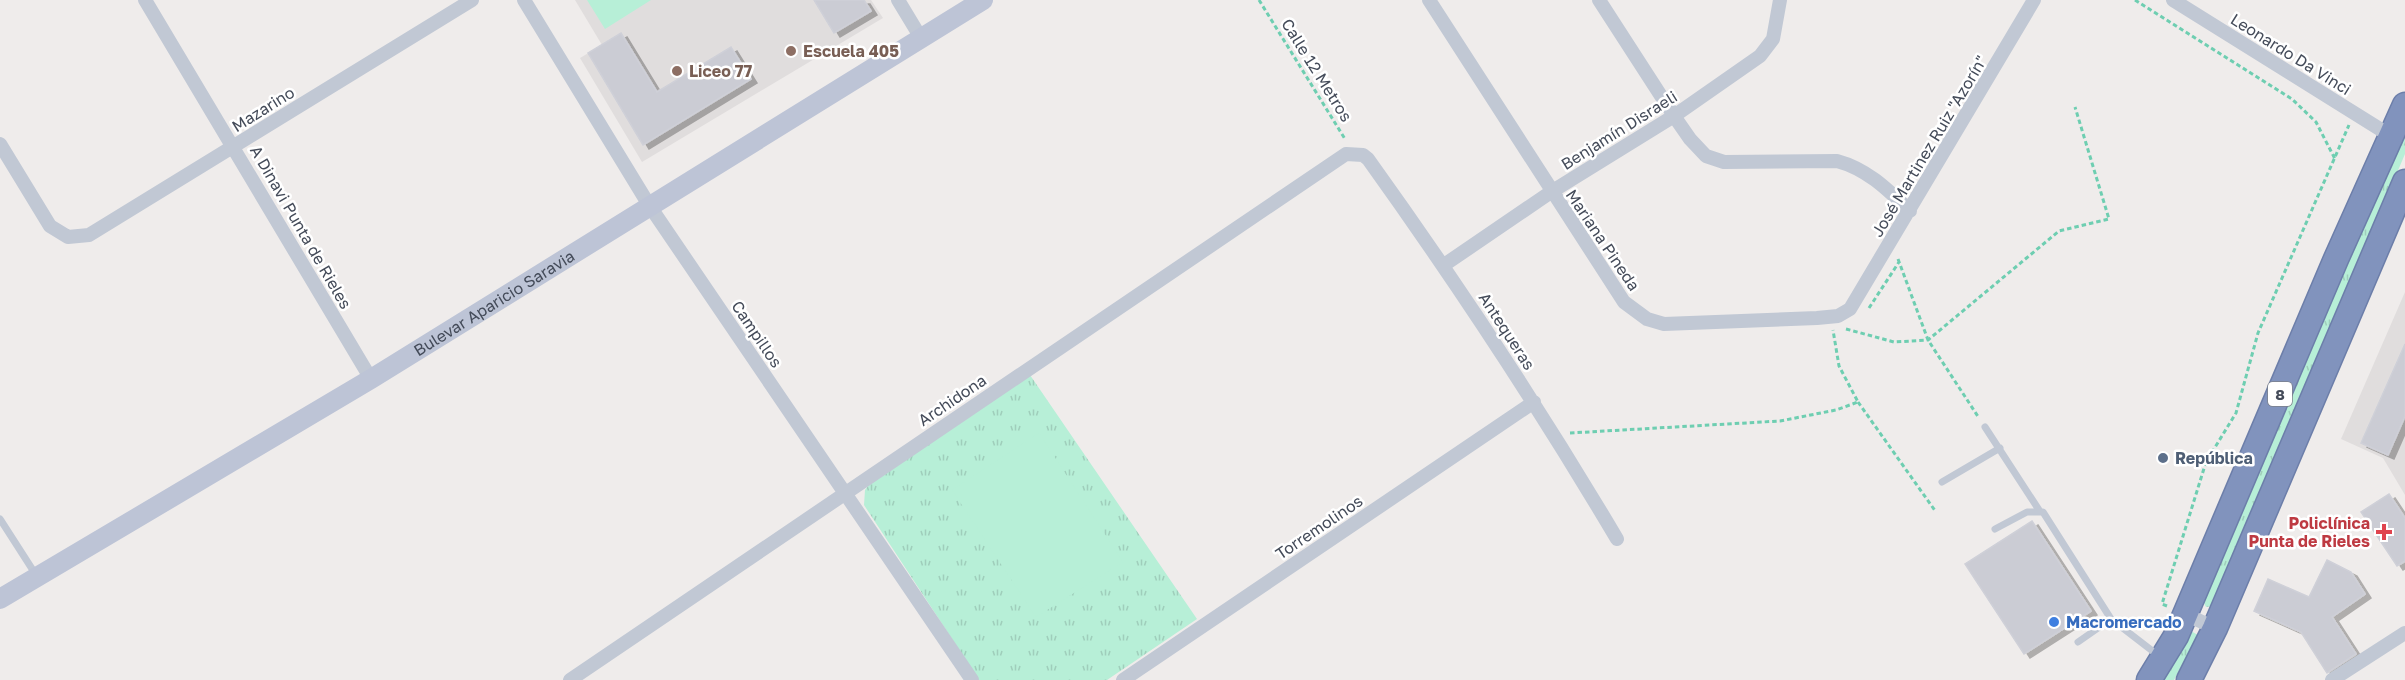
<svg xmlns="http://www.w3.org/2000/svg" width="2405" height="680" font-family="'Golos Text',sans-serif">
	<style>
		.education { fill: #e0dddd }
		.grass { fill: url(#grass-tufts) }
		.garden { fill: #b7efd7 }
		.building { fill: #cbccd4; stroke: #cfd0d8; stroke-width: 1.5; filter: url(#shadow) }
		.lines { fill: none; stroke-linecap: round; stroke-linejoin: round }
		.highway-casing { stroke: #6c7ea9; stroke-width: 27 }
		.path { stroke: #6eceb1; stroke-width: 3; stroke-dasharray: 4.5 3; stroke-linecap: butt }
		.lane { stroke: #c1c8d4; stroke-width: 7 }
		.street { stroke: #c1c8d4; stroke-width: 14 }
		.secondary { stroke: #bdc4d6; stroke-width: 20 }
		.highway { stroke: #8193bd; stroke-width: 24 }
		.education-dot { fill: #8d6e63; stroke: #fff; stroke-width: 2 }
		.service-dot { fill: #5c6f8a; stroke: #fff; stroke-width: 2 }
		.health-dot { fill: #e0444e; stroke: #fff; stroke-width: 2 }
		.shop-dot { fill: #3f7fe0; stroke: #fff; stroke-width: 2 }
		.labels { text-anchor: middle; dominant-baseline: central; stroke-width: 5; stroke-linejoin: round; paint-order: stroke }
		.shield { fill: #fff; stroke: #7c818b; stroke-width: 1.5 }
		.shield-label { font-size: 15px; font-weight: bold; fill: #444b59 }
		.education-label { font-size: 16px; font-weight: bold; fill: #785e54; stroke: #fff; text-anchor: start }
		.street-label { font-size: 16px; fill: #444b59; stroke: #fff }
		.service-label { font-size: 16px; font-weight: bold; fill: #4e5e75; stroke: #fff; text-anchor: start }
		.health-label { font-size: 16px; font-weight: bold; fill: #be3a42; stroke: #fff; text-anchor: end }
		.shop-label { font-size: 16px; font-weight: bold; fill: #366cbe; stroke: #fff; text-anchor: start }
	</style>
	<defs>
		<pattern id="grass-tufts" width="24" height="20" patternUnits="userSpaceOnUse" patternTransform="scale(1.5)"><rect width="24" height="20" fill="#b7efd7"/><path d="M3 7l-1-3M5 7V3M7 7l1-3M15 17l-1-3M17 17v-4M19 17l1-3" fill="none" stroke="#9fcebb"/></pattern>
		<filter id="shadow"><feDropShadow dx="6" dy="4" stdDeviation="0" flood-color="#0004"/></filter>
	</defs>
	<rect width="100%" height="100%" fill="#efeceb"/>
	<path class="education" d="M575,0h296l12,18 -241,144 -62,-104 22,-13z
		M2405,292v203l-22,-37 -42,-19z"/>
	<path class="grass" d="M2405,127v27l-192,452 -7,1 -3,-6z
		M1030,375l167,244 -90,61h-128l-115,-175 1,-15 6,-8z
		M2189,630l9,5 -24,45h-13z"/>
	<path class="garden" d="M587,0h64l-46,29z
		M1039,433l84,129 -87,55 -84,-127z"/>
	<path class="building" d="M814,0h50l7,11 -37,22z
		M621,33l36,59 74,-45 20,32 -108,66 -55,-92z
		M2405,344v72l-17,39 -27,-12z
		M2389,494l16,24v43l-8,5 -36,-54z
		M2032,521l59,90 -67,43 -59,-90z
		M2327,560l24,12 14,22 -33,23 24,37 -29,19 -26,-41 -47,-21 14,-32 41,18z"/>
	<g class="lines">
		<g class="highway-casing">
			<path id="highway" d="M2149,680l27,-44 160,-377 69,-154
				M2189,680l26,-52 190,-446"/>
		</g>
		<path class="path" d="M1259,0l86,139
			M2135,0l157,99 24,23 19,37
			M1898,259l30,81 51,78
			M1869,308l30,-46
			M1846,329l48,13 34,-2 131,-109 50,-12 -34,-112
			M1858,402l78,110
			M1570,433l210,-12 56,-11 22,-8 -19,-36 -6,-36
			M2167,606l-5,-2 44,-142 30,-49 22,-80 91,-208"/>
		<path class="lane" d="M1985,427l54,83
			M1942,482l58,-34
			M0,519l36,56
			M1995,529l32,-17h16l68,107 48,37
			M2078,642l33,-23"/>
		<path class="street" d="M145,0l226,379
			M524,0l125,205 323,475
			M898,0l23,38
			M1429,0l195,302 23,17 17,5 153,-6 21,-2 12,-7 184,-309
			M1599,0l75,116 16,23 16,17 18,6 113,-1c30,8 50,28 73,50
			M2173,0l218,136
			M0,144l50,82 18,11 21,-2 383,-235
			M1444,265l107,-73 123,-76 86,-60 13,-17 7,-39
			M2185,614l30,14
			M570,680l776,-526 17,1 5,4c89,124 172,250 249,380
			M1123,680l411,-278
			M2332,680l73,-47"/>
		<path class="secondary" id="s1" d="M0,599l371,-220 612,-379"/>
		<use href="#highway" class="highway"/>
	</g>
	<g class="education-dot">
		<circle cx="791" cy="51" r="6"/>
		<circle cx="677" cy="71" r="6"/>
	</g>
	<circle class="service-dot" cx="2163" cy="458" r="6"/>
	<path class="health-dot" d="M2381 523h6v6h6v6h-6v6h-6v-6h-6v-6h6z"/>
	<circle class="shop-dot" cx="2054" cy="622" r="6"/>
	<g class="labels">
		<rect class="shield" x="2268" y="382" width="24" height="24" rx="4.5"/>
		<g class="shield-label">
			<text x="2280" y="394">8</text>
		</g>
		<g class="education-label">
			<text x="803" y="51">Escuela 405</text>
			<text x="689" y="71">Liceo 77</text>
		</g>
		<g class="street-label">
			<text transform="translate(2291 54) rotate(32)">Leonardo Da Vinci</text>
			<text transform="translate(1317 70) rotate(58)">Calle 12 Metros</text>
			<text transform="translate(263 109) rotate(-32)">Mazarino</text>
			<text transform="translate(1619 130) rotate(-32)">Benjamín Disraeli</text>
			<text transform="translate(1929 146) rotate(-59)">José Martinez Ruiz "Azorín"</text>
			<text transform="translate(301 227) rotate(60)">A Dinavi Punta de Rieles</text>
			<text transform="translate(1603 240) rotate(56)">Mariana Pineda</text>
			<text stroke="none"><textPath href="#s1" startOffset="576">Bulevar Aparicio Saravia</textPath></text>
			<text transform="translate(1507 331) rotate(57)">Antequeras</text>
			<text transform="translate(757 334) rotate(56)">Campillos</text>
			<text transform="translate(952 400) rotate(-34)">Archidona</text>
			<text transform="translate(1319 527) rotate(-34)">Torremolinos</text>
		</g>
		<g class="service-label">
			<text x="2175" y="458">República</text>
		</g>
		<g class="health-label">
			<text x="2370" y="523">Policlínica<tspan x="2370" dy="18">Punta de Rieles</tspan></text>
		</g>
		<g class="shop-label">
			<text x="2066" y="622">Macromercado</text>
		</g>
	</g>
</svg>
